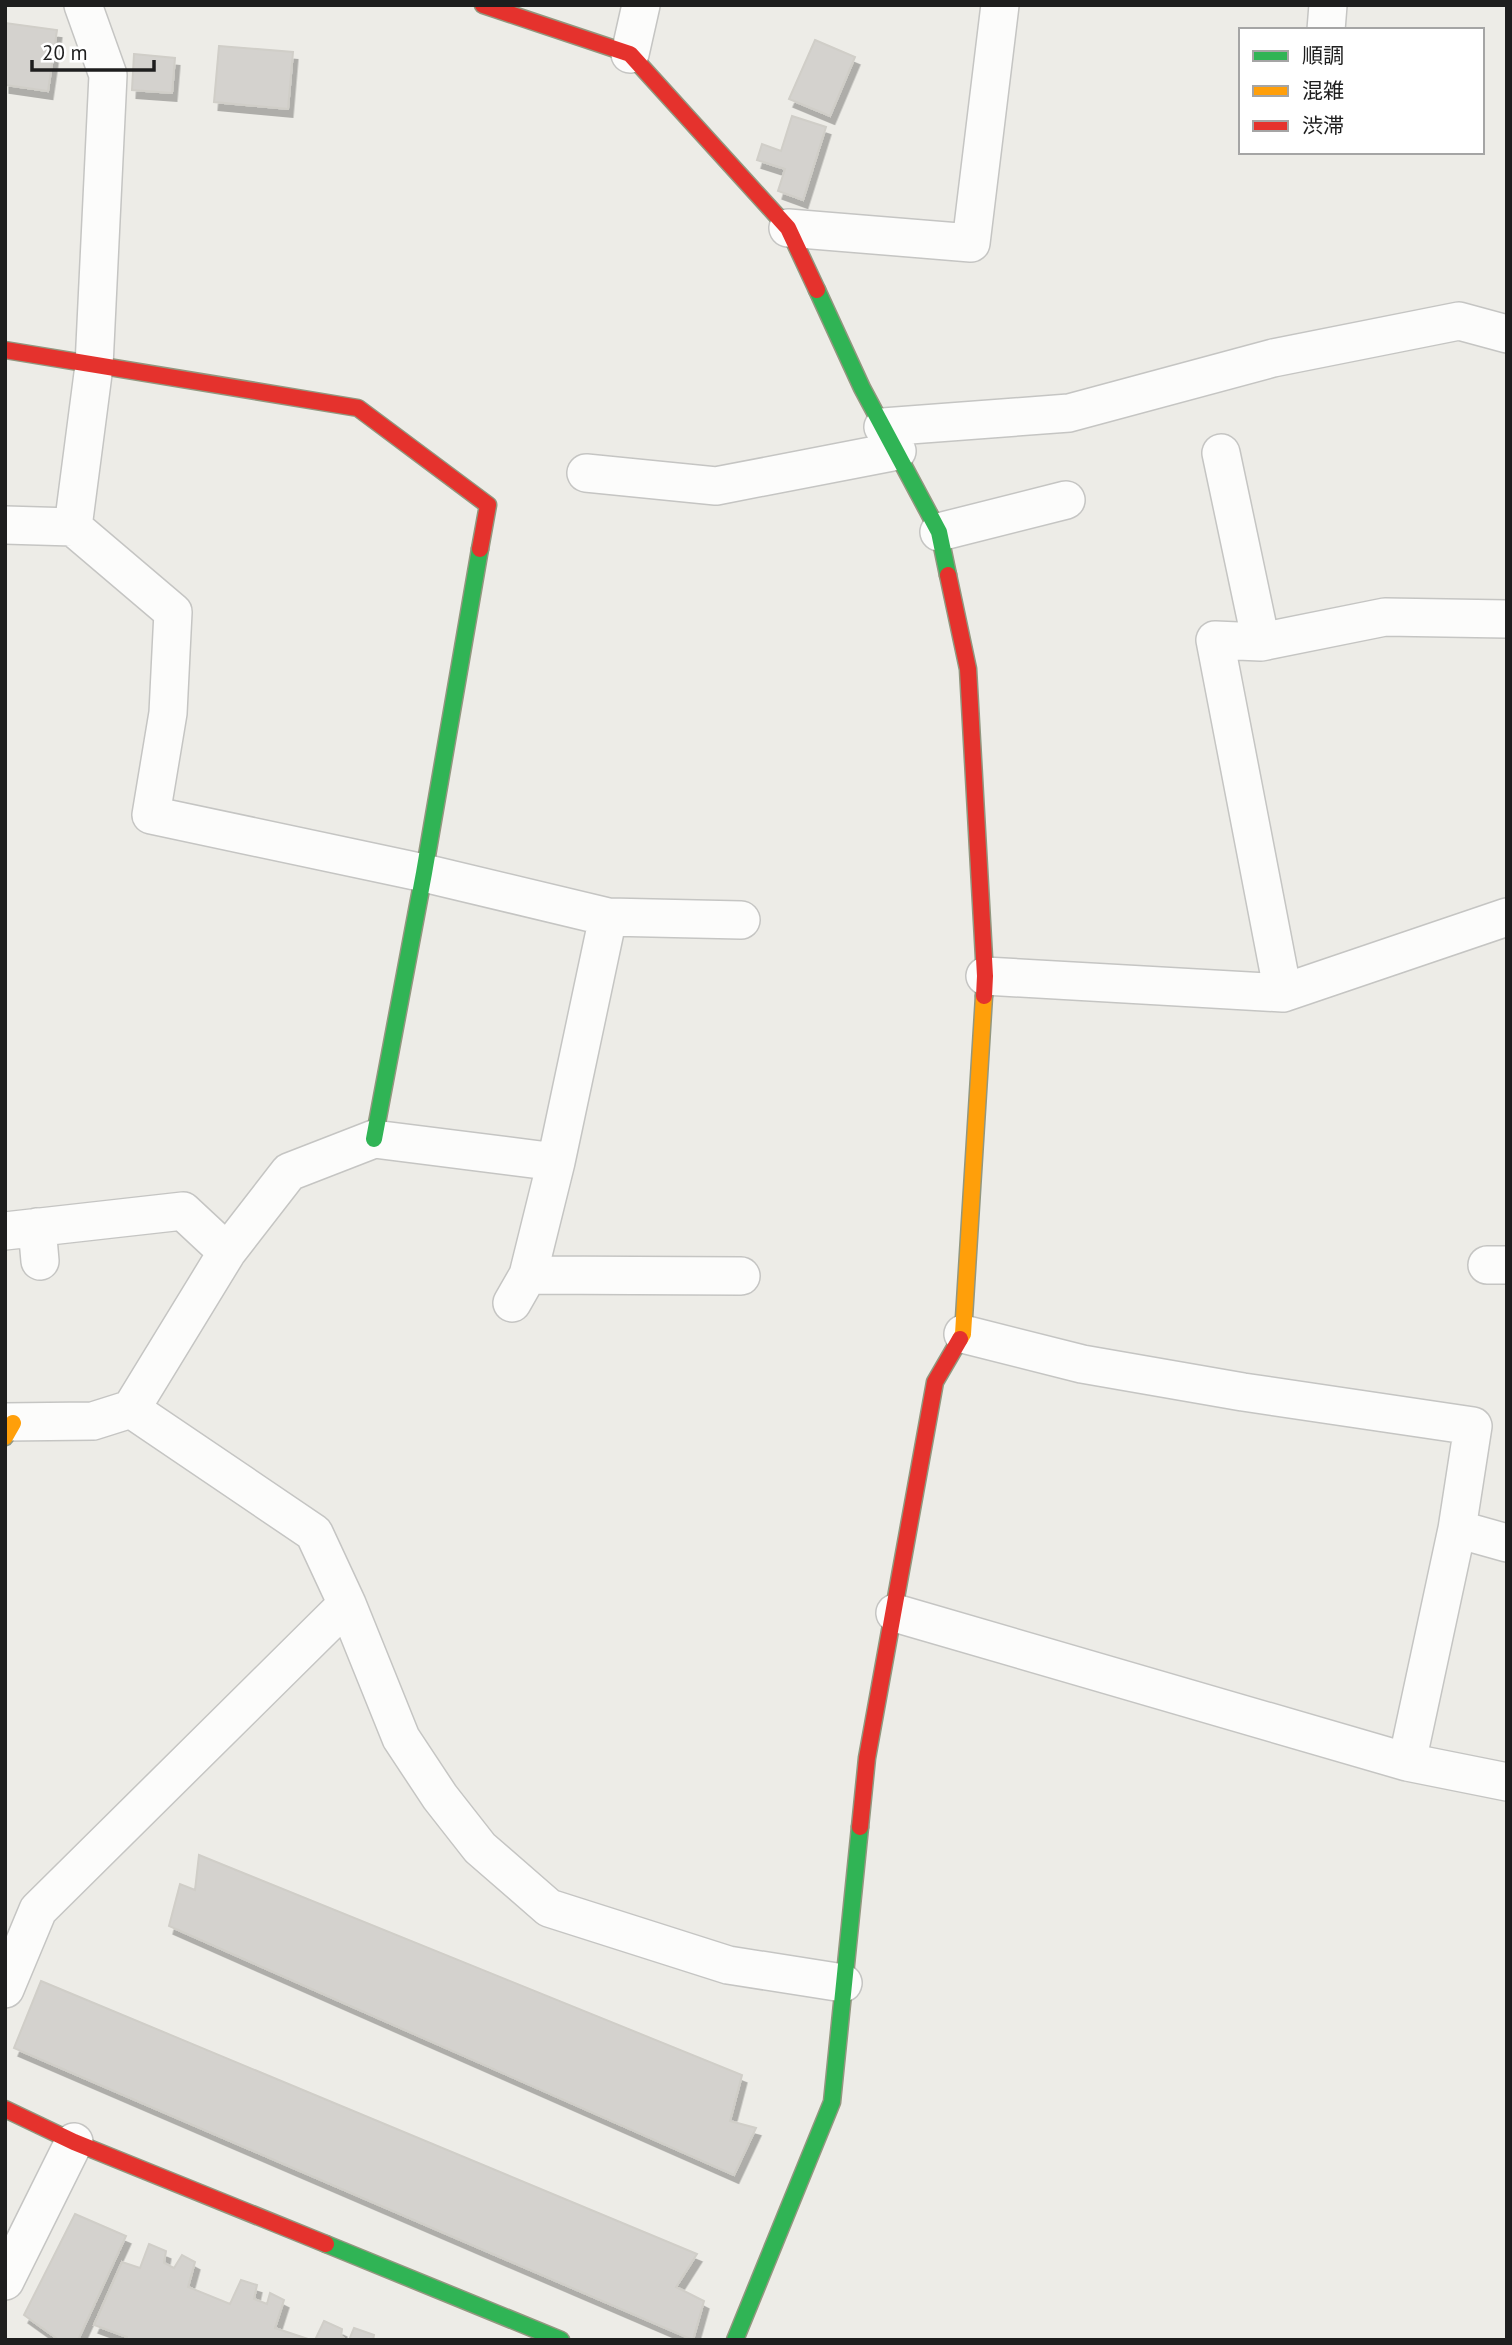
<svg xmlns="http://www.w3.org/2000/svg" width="1512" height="2345" font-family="'PT Sans','Noto Sans JP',sans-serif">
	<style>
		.building { fill: #d4d2ce; stroke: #d0cec8; stroke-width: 2; filter: url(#shadow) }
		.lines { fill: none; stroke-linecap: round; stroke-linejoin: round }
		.street-casing { stroke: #c5c5c3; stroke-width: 40 }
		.fast-casing { stroke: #92977f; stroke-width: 19 }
		.slow-casing { stroke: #92977f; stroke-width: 19 }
		.jam-casing { stroke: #92977f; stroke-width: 19 }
		.street { stroke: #fcfcfb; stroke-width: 37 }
		.fast { stroke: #30b455; stroke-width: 16 }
		.slow { stroke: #ff9f0a; stroke-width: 16 }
		.jam { stroke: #e5322d; stroke-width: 16 }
	</style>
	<defs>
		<filter id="shadow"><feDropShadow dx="4.5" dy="8" stdDeviation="0" flood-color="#0004"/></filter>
	</defs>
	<rect width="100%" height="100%" fill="#edece7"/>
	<path class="building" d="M5,23l52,7 -9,61 -43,-6z
		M815,40l40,17 -25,59 -41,-17z
		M219,46l74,6 -5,57 -74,-7z
		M134,54l41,4 -3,35 -40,-3z
		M792,116l34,11 -23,73 -25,-9 7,-22 -28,-9 5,-16 19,7z
		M199,1855l543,220 -12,46 26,7 -22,47 -565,-249 11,-42 15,6z
		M41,1981l656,273 -21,33 28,14 -11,39 -679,-292z
		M75,2214l51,22 -48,104h-19l-35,-25z
		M149,2244l17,7 -2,12 10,5 8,-13 13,7 -7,25 42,17 11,-24 16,5 -3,14 13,5 3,-11 14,7 -9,28 36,12h-184v-3l-33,-12 28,-63 18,6z
		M324,2321l18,8 -1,7 5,4h-31z
		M354,2328l20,7 -1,5h-24z"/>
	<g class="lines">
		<g class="street-casing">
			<path id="street" d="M1326,30l2,-25
				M630,54l11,-49
				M788,228l183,15 29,-238
				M883,427l186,-14 204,-55 186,-37 48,13
				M1221,453l40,189
				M586,473l130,13 181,-35
				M5,525l68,2 100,85 -5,101 -17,102 273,58 184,44 133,3
				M73,527l21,-161 14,-291 -25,-70
				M939,532l127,-32
				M985,976l298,17 224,-76
				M1283,993l-68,-353 46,2 124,-25 122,2
				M37,1227l3,34
				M5,1231l178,-20 44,41
				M1487,1265h20
				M528,1275l213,1
				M512,1303l16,-28 28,-113 52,-245
				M963,1334l119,30 161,28 230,34 -16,103 -50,233 100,20
				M131,1409l183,124 33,71 54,134 39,59 40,51 69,60 179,57 115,18
				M5,1422l88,-1 38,-12 96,-157 62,-80 85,-33 182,23
				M1457,1529l50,14
				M895,1613l512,149
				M5,1989l33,-79 309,-306
				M5,2281l69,-139"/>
		</g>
		<g class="fast-casing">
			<path id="fast" d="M817,290l45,98 77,144 9,43
				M374,1139l50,-266 56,-324
				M326,2244l235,96
				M735,2340l97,-238 28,-275"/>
		</g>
		<g class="slow-casing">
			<path id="slow" d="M960,1339l3,-5 21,-338
				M5,1437l8,-14"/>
		</g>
		<g class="jam-casing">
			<path id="jam" d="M483,5l147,49 158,174 29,62
				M5,350l353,58 130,97 -8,44
				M948,575l20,94 17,307 -1,20
				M860,1827l7,-69 68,-376 25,-43
				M5,2109l69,33 252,102"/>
		</g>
		<use href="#street" class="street"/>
		<use href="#fast" class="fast"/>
		<use href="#slow" class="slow"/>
		<use href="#jam" class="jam"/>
	</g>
	<rect width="1512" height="2345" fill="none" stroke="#1e1e1e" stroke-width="14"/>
	<rect x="1239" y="28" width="245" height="126" fill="#ffffff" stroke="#a5a5a5" stroke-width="2"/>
	<rect x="1253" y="51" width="35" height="10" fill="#30b455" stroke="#a5a5a5" stroke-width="2"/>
	<text x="1302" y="63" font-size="21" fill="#1e1e1e">順調</text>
	<rect x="1253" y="86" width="35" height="10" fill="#ff9f0a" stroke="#a5a5a5" stroke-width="2"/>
	<text x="1302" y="98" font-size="21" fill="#1e1e1e">混雑</text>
	<rect x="1253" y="121" width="35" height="10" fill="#e5322d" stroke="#a5a5a5" stroke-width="2"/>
	<text x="1302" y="133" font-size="21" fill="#1e1e1e">渋滞</text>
	<path d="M32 60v10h122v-10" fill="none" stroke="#1e1e1e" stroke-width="3.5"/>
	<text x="42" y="60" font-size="21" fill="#1e1e1e" stroke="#ffffff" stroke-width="5" paint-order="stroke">20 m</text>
</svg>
